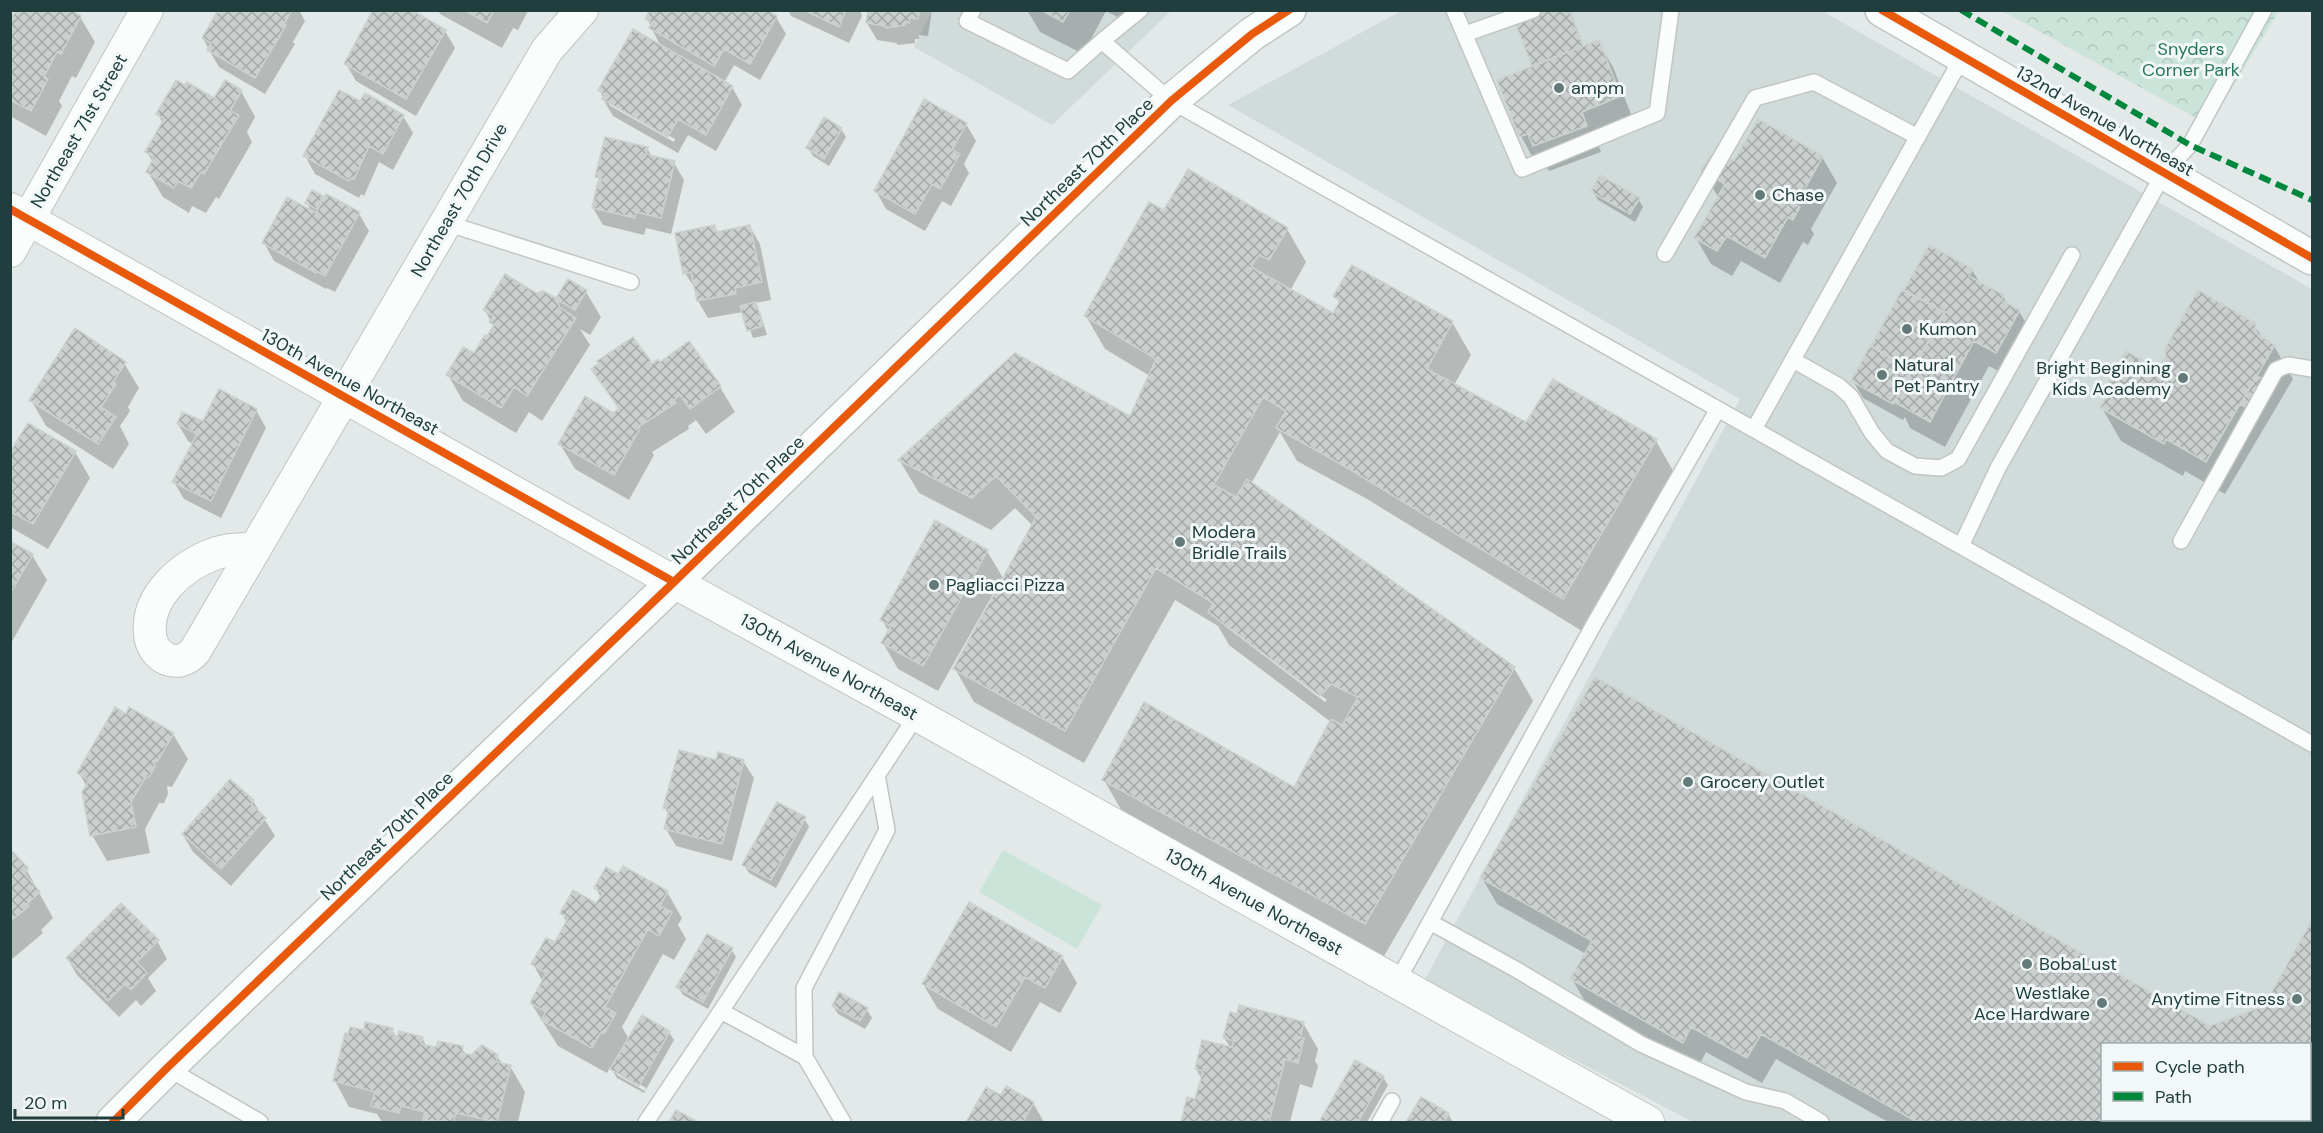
<svg xmlns="http://www.w3.org/2000/svg" width="2323" height="1133" font-family="'DM Sans',sans-serif">
	<style>
		.built { fill: #d1dbda; fill-rule: evenodd }
		.grass { fill: #cbe4d9 }
		.forest { fill: url(#forest-crowns) }
		.shadow { fill: #0003; fill-rule: evenodd }
		.building { fill: url(#building-cross-hatch); stroke: #cbd2d1; stroke-width: 1.5; fill-rule: evenodd }
		.lines { fill: none; stroke-linecap: round; stroke-linejoin: round }
		.lane-casing { stroke: #c0c6c5; stroke-width: 18 }
		.street-casing { stroke: #c0c6c5; stroke-width: 34 }
		.secondary-casing { stroke: #bfc7c6; stroke-width: 36 }
		.lane { stroke: #fbfcfc; stroke-width: 15 }
		.street { stroke: #fbfcfc; stroke-width: 32 }
		.secondary { stroke: #fbfcfc; stroke-width: 33 }
		.quiet { stroke: #00873e; stroke-width: 6; stroke-dasharray: 12 6; stroke-linecap: butt }
		.cycleway-casing { stroke: #f1f8f7; stroke-width: 11 }
		.cycleway { stroke: #e8590c; stroke-width: 8 }
		.poi-dot { fill: #647a7a; stroke: #f1f8f7; stroke-width: 2 }
		.labels { text-anchor: middle; dominant-baseline: central; stroke-width: 6; stroke-linejoin: round; paint-order: stroke }
		.park-label { font-size: 18px; fill: #28775c; stroke: #f1f8f7 }
		.poi-label { font-size: 18px; fill: #203e3e; stroke: #f1f8f7; text-anchor: start }
		.street-label { font-size: 18px; fill: #203e3e; stroke: #f1f8f7 }
	</style>
	<defs>
		<pattern id="forest-crowns" width="20" height="18" patternUnits="userSpaceOnUse" patternTransform="scale(1.5)"><rect width="20" height="18" fill="#cbe4d9"/><path d="M2 6a3 3 0 1 1 6 0M12 15a3 3 0 1 1 6 0" fill="none" stroke="#aec5bb"/></pattern>
		<pattern id="building-cross-hatch" width="8" height="8" patternUnits="userSpaceOnUse" patternTransform="scale(1.5)"><rect width="8" height="8" fill="#cbd0cf"/><path d="M0 0l8 8M0 8l8-8" fill="none" stroke="#a4aaa9"/></pattern>
	</defs>
	<rect width="100%" height="100%" fill="#e3e9e8"/>
	<path class="built" d="M932,11h239l-119,114 -138,-78z
		M1401,11h421l490,278v833h-619l-269,-141 316,-582 -512,-294zM2102,1044h208v76h-208z"/>
	<path class="grass" d="M1003,850l99,55 -25,44 -98,-57z"/>
	<path class="forest" d="M2002,11h277l-70,114z"/>
	<path class="shadow" d="M224,10h75l6,11 -12,21 2,2 -30,50 -46,-27 -10,-17 -6,-12z
		M438,10h89l1,1 -10,19 -5,-2 -11,20 -62,-34z
		M788,10h72l2,6 -13,27 -58,-27z
		M869,10h63l-4,26 -9,-1v4h-4v4l-17,2 -2,-2 -19,-3 -10,-17z
		M1027,10h98l-4,9 -15,-8 -23,43 -43,-22z
		M1512,10h58l14,37 14,-5 15,25 21,55 -39,15 6,15 -52,19 -7,-12 -7,3 -14,-26 13,-69z
		M80,17l15,25 -19,36 -4,-2 -13,25 3,5 -16,30 -36,-20v-95z
		M776,17l10,17 -26,46 -26,-15 -10,18 8,4 10,18 -26,46 -28,-16 -10,18 -65,-37 -10,-17 -3,-9 61,-43 -14,-28zM611,103l64,36 -1,3 -65,-37z
		M445,31l10,17 -39,68 -60,-35 -10,-17z
		M241,91l14,26 -8,15 5,10 -33,57 -3,-2 -10,16 -14,-7 -3,7 -26,-16 -15,-25 5,-10 -6,-10 16,-28 -5,-10 57,-14z
		M403,116l10,17 -20,37 -14,-8 -15,34 -3,-2 -2,4 -44,-24 -10,-18z
		M966,124l10,17 -12,23 5,9 -18,33 -9,-5 -17,30 -39,-22 -10,-18z
		M841,129l5,8 -17,29 -16,-10 -5,-8z
		M647,148l5,9 22,6 10,17 -13,54 -25,-6 -2,7 -41,-10 -10,-17 7,-27 -3,-5z
		M1822,157l15,26 -26,46 3,5 -6,11 -5,-3 -23,41 -39,-22 -9,15 -21,-12 -15,-26 23,-40 -17,-27 25,-4 7,-4z
		M1593,192l45,7 5,8 -8,15 -37,-22z
		M322,198l2,3 35,13 10,17 -34,61 -8,-4 -1,1 -52,-28 -10,-18 48,-30 -5,-10z
		M1165,212l122,17 19,33 -16,29 44,24 6,-11 -5,-8 117,26 19,33 -17,30 73,39 26,-43 103,60 19,33 -93,157 -215,-132 -70,-38 -17,-29 -29,52 263,184 19,33 -149,255 -261,-143 -19,-33 191,9 36,-67 -102,-77 -11,-19 -43,-26 -91,163 -110,-61 -19,-33 78,-143 -18,-18 -24,22 -72,-37 -19,-32 231,-43 19,-42 -45,-27 -19,-33zM1225,623l102,77 -2,2 -100,-76z
		M715,227l3,6 32,-6 10,17 11,56 -16,3 5,9 7,23 -14,3 -10,-26 -35,6 -10,-17 -2,-11 -11,-17z
		M1972,270l8,13 23,13 5,10 11,5 15,26 -23,41 -22,-12 -44,81 -35,-19 -5,-11 -2,3 -40,-22 -10,-17 49,-89 6,3 -3,-5z
		M569,281l17,11 15,25 -11,18 -10,-6 10,16 -48,76 -13,-9 -13,21 -53,-32 -15,-26 27,-20 19,-27 -9,-18 51,-16 21,6z
		M2254,324l9,15 11,7 19,33 -68,115 -40,-23 -2,5 -62,-35 -19,-33 57,-37z
		M689,344l31,43 15,25 -29,22 -10,-14 -8,6 1,3 -37,23 2,3 -25,45 -54,-31 -15,-25 59,-34 -26,-41 57,-7 2,4 7,-2z
		M124,363l15,25 -11,19 2,4 -10,15 9,18 -16,25 -67,-43 -15,-26z
		M256,410l10,18 -45,90 -37,-19 -10,-17 19,-38 -5,-3 -10,-17 26,-1z
		M75,452l15,26 -42,71 -38,-22v-72z
		M10,543l22,12 15,25 -37,65z
		M987,551l16,27h-1l-64,113 -40,-22 -15,-26 6,-11 -7,-12z
		M126,716l47,18 15,25 -16,28 -5,-1 1,8 -4,9h-5l-14,26 5,24 -43,8 -15,-26 -5,-48 -8,-14z
		M743,761l11,17 -22,83 -56,-15 -10,-17 3,-13 -4,-8 52,-46z
		M253,801l22,35 -44,50 -38,-34 -10,-17z
		M804,818l5,9 -33,61 -27,-15 -5,-8z
		M10,851l16,18 27,49 -12,12 2,3 -32,27z
		M619,876l48,16 15,26 -4,7 8,14 -12,21 -11,-6 -41,73 7,12 40,-7 5,8 -30,53 -27,-15 -7,-11 -3,6 -49,-27 -27,-43 12,-21 -10,-18 22,-19 12,-22 -5,-10 34,-8 5,-7 -5,-10zM617,1071l29,17 -1,3 -28,-16z
		M1482,878l728,149 55,-20 47,-84v199h-424l-112,-63 -14,24 -56,-31 -8,16 -111,-63 -15,-26 14,-25 -89,-50zM2102,1044h208v76h-208z
		M157,941l10,18 -19,19 8,13 -15,15 -5,-6 -17,17 -42,-42 -10,-17z
		M731,949l5,8 -28,52 -25,-14 -5,-8z
		M1062,957l15,26 -17,30 -20,-11 -29,50 -73,-43 -15,-25z
		M833,1006l34,4 5,8 -7,11 -27,-15z
		M1303,1023l15,26 -3,12 3,5 -6,22 -12,-4 -10,38h-107l6,-24 7,2 6,-21 -6,-10 35,-21 -7,-10z
		M392,1030l6,10 24,-2 5,9 10,2 25,-1 5,8h30l5,8 8,2 15,26 -7,30h-136l-5,-8 -28,-7 -14,-26 30,-49z
		M1355,1062l28,15 5,8 -21,37h-46z
		M987,1089l14,8 32,6 11,19h-76z
		M1421,1099l27,15 5,8h-45z"/>
	<path class="building" d="M17,10h55l9,6 -20,38 -4,-2 -13,25 4,2 -17,32 -21,-11v-81z
		M222,10h70l-8,14 2,1 -31,53 -48,-28 4,-7 -9,-5 15,-26 4,2z
		M373,10h39l34,20 -40,69 -62,-35z
		M464,10h30l-7,13z
		M650,10h118l9,6 -27,48 -26,-15 -10,17 -65,-38 3,-5 -7,-4z
		M804,10h42l-7,17z
		M868,10h52l-2,9 -8,-1 -1,5 -3,-1 -1,3 -19,3 -1,-2 -19,-3z
		M1041,10h29l-7,12z
		M1510,10h59l14,36 -51,20z
		M633,29l100,57 -27,49 -28,-16 -10,18 -66,-38 2,-5 -6,-4z
		M1599,40l22,56 -39,16 5,14 -54,20 -5,-12 -9,3 -22,-57z
		M176,80l9,5 2,-3 27,16 11,-18 17,10 -12,21 9,4 -35,59 -3,-2 -10,16 -13,-7 -4,7 -28,-16 8,-15 -9,-5 19,-33 -8,-5z
		M339,90l21,11 5,-8 39,22 -21,39 -14,-8 -15,33 -3,-1 -2,3 -46,-25z
		M924,99l43,24 -15,27 8,4 -20,35 -8,-5 -17,30 -41,-23z
		M824,117l18,11 -18,31 -18,-11z
		M1758,119l65,37 -27,49 4,2 -7,13 -5,-3 -23,41 -38,-22 -10,15 -23,-13 31,-54 -24,-13 9,-15 17,9 3,-6 4,2z
		M605,137l43,10 -2,7 29,7 -14,57 -25,-6 -1,6 -43,-10 6,-27 3,1v-4l-6,-1z
		M1188,169l100,59 -19,32 -10,-5 -8,12 82,46 7,-12 -7,-5 19,-31 101,56 -26,48 99,53 27,-43 104,60 -94,160 -217,-132 -70,-39 10,-17 -23,-14 -49,88 22,12 11,-18 268,188 -150,257 -263,-144 42,-78 150,85 37,-68 11,6 16,-28 -27,-13 -11,12 -112,-84 5,-9 -57,-35 -91,163 -112,-62 83,-152 -40,-41 -24,22 -74,-38 117,-107 115,63 26,-57 -72,-43 65,-114 15,8z
		M1600,175l40,23 -10,16 -39,-22z
		M312,190l11,6 -7,13 -11,-6z
		M326,194l34,18 -35,64 -8,-5 -1,2 -54,-30 25,-46 29,16z
		M715,225l1,7 34,-7 12,57 -27,6 1,6 -39,7 -6,-29 -8,2 -8,-41z
		M1929,245l44,24 -4,7 35,19 -3,5 19,10 -24,43 -22,-12 -44,81 -36,-20 51,-90 -41,-22z
		M505,274l31,19 7,-2 13,7 12,-19 19,11 -12,20 -17,-10 1,7 17,11 -49,78 -13,-9 -13,21 -55,-33 17,-28 11,6 11,-18 2,1 7,-11 -5,-3 5,-6 -11,-6z
		M1902,290l42,22 -32,57 -41,-23z
		M2198,290l57,33 2,11 18,11 -69,117 -40,-23 -2,5 -64,-36 11,-19 -2,-9 17,-29 32,18 8,-13 -1,-7z
		M756,302l7,24 -16,5 -7,-25z
		M75,328l51,34 -13,20 3,2 -15,23 15,10 -18,27 -69,-44z
		M633,337l18,24 -3,2 2,2 8,-6 2,3 29,-21 32,45 -31,23 -10,-14 -6,5 2,3 -38,24 2,1 -26,47 -56,-31 27,-48 28,17 6,-5 -28,-39 8,-6 -2,-2z
		M1870,346l43,24 -20,34 -42,-23z
		M2257,376l18,10 -16,29 -19,-11z
		M219,389l38,20 -46,92 -39,-19 25,-48 -20,-10 5,-12 21,9z
		M28,423l48,28 -43,73 -23,-13v-59z
		M935,520l53,30 -65,116 -42,-23 10,-17 -11,-6z
		M10,541l23,13 -23,40z
		M1595,677l615,349 54,-20 48,-86v202h-395l-156,-88 -14,24 -56,-31 -8,16 -113,-64 22,-38 -112,-63zM2102,1044h208v76h-208z
		M115,707l11,7 3,-7 45,26 -17,29 -4,-1 2,6 -6,10 -4,1 -14,24 5,25 -46,9 -8,-44 7,-12 -12,-7z
		M679,750l37,10 2,-8 26,8 -22,84 -58,-15 5,-19 -6,-2z
		M230,779l24,21 -3,4 15,14 -45,51 -39,-35z
		M777,802l29,15 -35,63 -29,-15z
		M10,849l18,19 -3,6 15,18 -13,12 2,2 -19,16z
		M623,866l45,25 -8,15 12,6 -13,24 -11,-7 -43,78 11,6 -12,21 -3,-2 -9,16 -51,-28 5,-8 -16,-9 16,-30 -15,-9 15,-26 9,4 13,-24 -8,-5 13,-23 23,13 7,-10 -9,-5 12,-21 12,7z
		M969,902l94,54 -18,32 -20,-11 -29,50 -74,-43z
		M121,903l38,37 -22,22 10,11 -16,17 -6,-6 -17,17 -42,-43z
		M707,934l26,14 -30,54 -27,-15z
		M839,992l29,16 -8,13 -28,-15z
		M1239,1005l65,17 -4,16h4l-6,25 -13,-4 -16,63h-88l6,-25 8,2 8,-28 -8,-2 7,-29 30,7 2,-6 -11,-3 7,-26 7,2z
		M642,1015l28,16 -31,55 -29,-17z
		M365,1022l28,6 -1,7 6,1 1,-5 24,6 -2,7 15,3 2,-6 25,5 -1,7 9,2 11,-10 16,10 -2,7 15,3 -14,57 -41,-9 -3,9 -30,-2 2,-8 -24,-6 -2,7 -28,-7 4,-14 -42,-11 12,-48 3,1 2,-7 14,3z
		M1355,1060l29,16 -26,46h-39z
		M1006,1086l28,16 -11,20h-57l20,-35 15,8z
		M1421,1097l28,16 -5,9h-38z
		M676,1110l22,12h-29z"/>
	<g class="lines">
		<g class="lane-casing">
			<path id="lane" d="M973,10l-6,11 101,50 34,-30 69,60 1141,643
				M1454,10l68,159 135,-56 14,-103
				M1465,34l68,-24
				M1102,41l38,-31
				M446,223l185,59
				M1665,254l90,-156 59,-16 104,55
				M1793,360l46,26 12,11 21,36 15,18 28,15 26,2 17,-9 114,-204
				M1754,429l209,-373
				M2181,541l95,-171 12,-5 24,4
				M1961,546l37,-78 166,-295 26,-28 74,-135
				M1430,922l87,48 124,74 105,48 39,9 36,21
				M1397,982l196,-356 125,-217
				M721,1011l196,-296
				M805,1057l-1,-69 83,-158 -10,-55
				M167,1068l93,54
				M646,1122l75,-111 84,46 38,65
				M1380,1122l12,-21"/>
		</g>
		<g class="street-casing">
			<path id="street" d="M10,209l664,373 243,133 731,407
				M10,251l137,-241
				M255,549c-14,0 -28,0 -41,5 -32,12 -68,42 -64,80 2,24 28,37 45,17l352,-601 35,-40"/>
		</g>
		<g class="secondary-casing">
			<path id="secondary" d="M1882,10l430,248
				M113,1122l54,-54 507,-486 497,-481 81,-67 37,-24"/>
		</g>
		<use href="#lane" class="lane"/>
		<use href="#street" class="street"/>
		<use href="#secondary" class="secondary"/>
		<path class="quiet" d="M1961,10l229,135 122,55"/>
		<g class="cycleway-casing">
			<path id="cycleway" d="M1882,10l430,248
				M10,209l664,373
				M113,1122l54,-54 507,-486 497,-481 81,-67 37,-24"/>
		</g>
		<use href="#cycleway" class="cycleway"/>
	</g>
	<g class="poi-dot">
		<circle cx="1559" cy="88" r="6"/>
		<circle cx="1760" cy="195" r="6"/>
		<circle cx="1907" cy="329" r="6"/>
		<circle cx="1882" cy="375" r="6"/>
		<circle cx="2183" cy="378" r="6"/>
		<circle cx="1180" cy="542" r="6"/>
		<circle cx="934" cy="585" r="6"/>
		<circle cx="1688" cy="782" r="6"/>
		<circle cx="2027" cy="964" r="6"/>
		<circle cx="2297" cy="999" r="6"/>
		<circle cx="2102" cy="1003" r="6"/>
	</g>
	<g class="labels">
		<g class="park-label">
			<text x="2191" y="49">Snyders<tspan x="2191" dy="21">Corner Park</tspan></text>
		</g>
		<g class="poi-label">
			<text x="1571" y="88">ampm</text>
			<text x="1772" y="195">Chase</text>
			<text x="1919" y="329">Kumon</text>
			<text x="1894" y="365">Natural<tspan x="1894" dy="21">Pet Pantry</tspan></text>
			<text x="2171" y="368" text-anchor="end">Bright Beginning<tspan x="2171" dy="21">Kids Academy</tspan></text>
			<text x="1192" y="532">Modera<tspan x="1192" dy="21">Bridle Trails</tspan></text>
			<text x="946" y="585">Pagliacci Pizza</text>
			<text x="1700" y="782">Grocery Outlet</text>
			<text x="2039" y="964">BobaLust</text>
			<text x="2090" y="993" text-anchor="end">Westlake<tspan x="2090" dy="21">Ace Hardware</tspan></text>
			<text x="2285" y="999" text-anchor="end">Anytime Fitness</text>
		</g>
		<g class="street-label">
			<text transform="translate(2105 121) rotate(30)">132nd Avenue Northeast</text>
			<text transform="translate(79 131) rotate(-60)">Northeast 71st Street</text>
			<text transform="translate(1087 162) rotate(-44)">Northeast 70th Place</text>
			<text transform="translate(459 200) rotate(-60)">Northeast 70th Drive</text>
			<text transform="translate(350 382) rotate(29)">130th Avenue Northeast</text>
			<text transform="translate(738 500) rotate(-44)">Northeast 70th Place</text>
			<text transform="translate(829 667) rotate(29)">130th Avenue Northeast</text>
			<text transform="translate(387 836) rotate(-44)">Northeast 70th Place</text>
			<text transform="translate(1254 902) rotate(29)">130th Avenue Northeast</text>
		</g>
	</g>
	<rect width="2323" height="1133" fill="none" stroke="#203e3e" stroke-width="24"/>
	<rect x="2101" y="1043" width="210" height="78" fill="#f1f8f7" stroke="#9daead" stroke-width="1.5"/>
	<rect x="2113" y="1062" width="30" height="9" fill="#e8590c" stroke="#9daead" stroke-width="1.5"/>
	<text x="2155" y="1073" font-size="18" fill="#203e3e">Cycle path</text>
	<rect x="2113" y="1092" width="30" height="9" fill="#00873e" stroke="#9daead" stroke-width="1.5"/>
	<text x="2155" y="1103" font-size="18" fill="#203e3e">Path</text>
	<path d="M15 1109v9h108v-9" fill="none" stroke="#203e3e" stroke-width="3"/>
	<text x="24" y="1109" font-size="18" fill="#203e3e" stroke="#f1f8f7" stroke-width="4.5" paint-order="stroke">20 m</text>
</svg>
